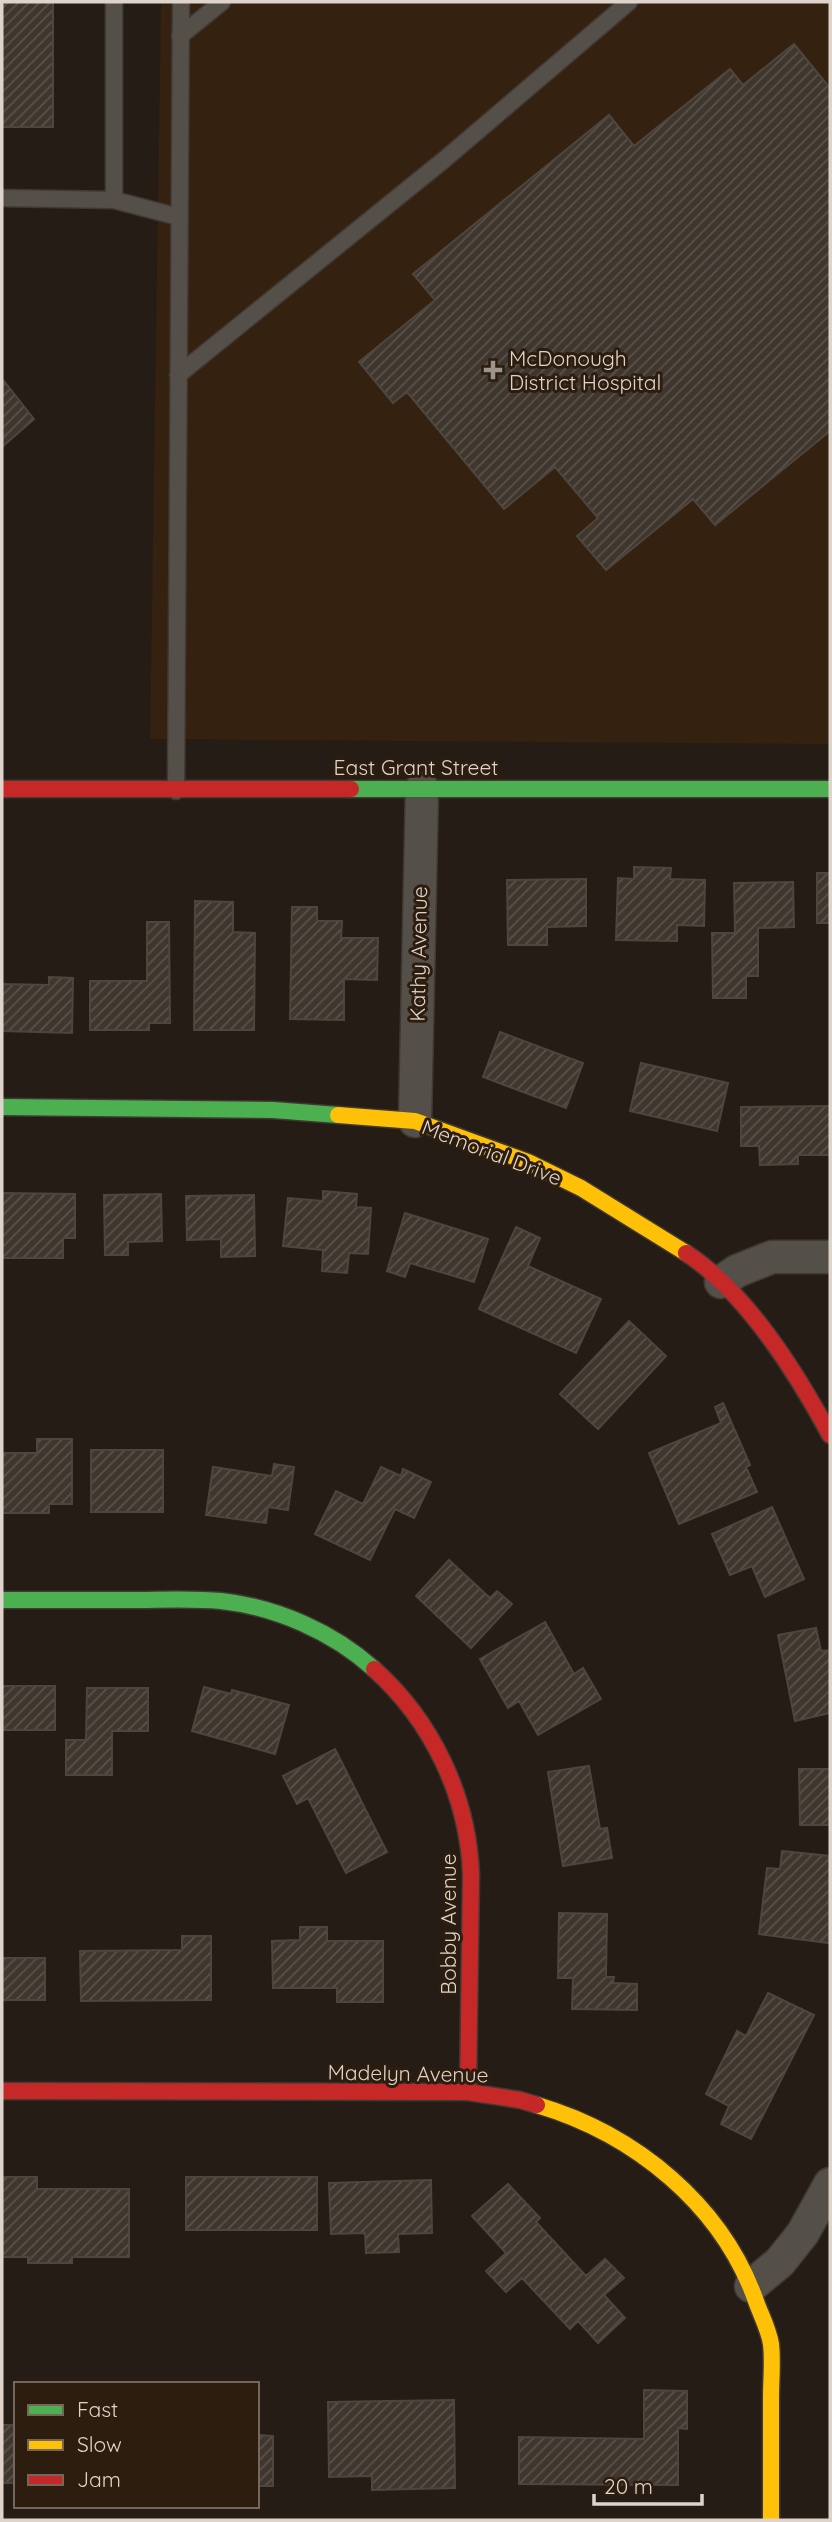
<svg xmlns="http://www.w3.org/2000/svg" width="832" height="2522" font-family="Quicksand,sans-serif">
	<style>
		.built { fill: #34210f }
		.building { fill: url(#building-hatch); stroke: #4d463f; stroke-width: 2 }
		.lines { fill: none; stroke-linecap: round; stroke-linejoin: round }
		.lane-casing { stroke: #403933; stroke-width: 19 }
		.street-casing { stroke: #403933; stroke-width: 35 }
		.fast-casing { stroke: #403933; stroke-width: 19 }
		.slow-casing { stroke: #403933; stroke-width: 19 }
		.jam-casing { stroke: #403933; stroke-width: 19 }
		.lane { stroke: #554f49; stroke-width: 16 }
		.street { stroke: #554f49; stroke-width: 32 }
		.fast { stroke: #4caf50; stroke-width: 16 }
		.slow { stroke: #ffc107; stroke-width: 16 }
		.jam { stroke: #c62828; stroke-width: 16 }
		.poi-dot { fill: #9e948b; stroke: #2c1d0e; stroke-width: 2.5 }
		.labels { text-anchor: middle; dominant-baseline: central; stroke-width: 6; stroke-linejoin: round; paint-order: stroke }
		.poi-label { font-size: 21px; fill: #dfd4cb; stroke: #2c1d0e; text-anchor: start }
		.street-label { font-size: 21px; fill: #dfd4cb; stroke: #2c1d0e }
	</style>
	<defs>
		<pattern id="building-hatch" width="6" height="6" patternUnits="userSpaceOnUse" patternTransform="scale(1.75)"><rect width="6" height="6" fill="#3f362e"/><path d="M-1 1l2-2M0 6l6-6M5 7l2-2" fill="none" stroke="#5a524b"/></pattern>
	</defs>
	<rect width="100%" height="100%" fill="#251d15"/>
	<path class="built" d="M161,2h669v742l-680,-5z"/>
	<path class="building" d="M2,2h51v125h-51z
		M794,44l36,44v343l-115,94 -22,-26 -87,71 -29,-34 21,-18 -43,-51 -51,42 -97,-117 -14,11 -34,-41 76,-62 -22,-26 196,-159 25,31 96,-77 13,16z
		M4,381l30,38 -32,28v-64z
		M634,867l37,1 -1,11 35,1 -1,46 -27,-1v16l-61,-1 2,-62 16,1z
		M817,873h13v50h-13z
		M586,879v47l-39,1v18h-39l-1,-65z
		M793,882l1,45 -36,1v48h-12v22h-33l-1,-65h23l-1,-50z
		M195,901l38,1v30l22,1 -1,97h-60z
		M292,907h25v14h25l-1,17h37l-1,42 -33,-1v41l-54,-1z
		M147,922h22l1,101h-21v7h-59v-49h57z
		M49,977l24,1 -1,55 -70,-2v-47l47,1z
		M500,1032l83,31 -17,45 -83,-31z
		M641,1063l87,20 -11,48 -87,-20z
		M830,1106v49h-32v9l-38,1 -1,-19h-18v-39z
		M323,1191l34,3 -1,13 15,1 -3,46 -19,-1 -2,20 -25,-2 1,-21 -40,-4 5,-48 35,3z
		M2,1193l73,1v44h-12v20h-61z
		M161,1194l1,47 -34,1v13h-23l-1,-60z
		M254,1195l1,61 -34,1v-18l-34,1 -1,-44z
		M405,1213l83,26 -14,43 -64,-19 -5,14 -18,-6z
		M516,1227l24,11 -12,28 73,33 -25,54 -97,-44z
		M629,1321l37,35 -68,73 -38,-35z
		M723,1403l27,62 -4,2 11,25 -78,32 -30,-71 72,-30 -6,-16z
		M37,1439h35v65h-23v9h-47v-60h35z
		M91,1450h72v62h-72z
		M274,1464l20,3 -6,43 -20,-3 -2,16 -60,-8 7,-48 59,9z
		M381,1467l20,9 2,-7 28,13 -17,36 -19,-9 -25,51 -55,-26 21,-43 27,13z
		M772,1507l32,72 -39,18 -13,-31 -22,9 -18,-41z
		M449,1560l41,38 7,-7 15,13 -41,44 -55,-52z
		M545,1622l29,52 9,-6 18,31 -63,36 -19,-34 -11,7 -28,-49z
		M816,1628l5,23 9,-1v63l-35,8 -17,-86z
		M2,1686h53v44h-53z
		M204,1687l27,7 1,-4 57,15 -14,49 -83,-23z
		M87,1688h61v43h-36v44h-46v-35h20z
		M335,1749l52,103 -41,21 -38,-75 -11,6 -14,-28z
		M589,1766l11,63 7,-1 5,30 -49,8 -15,-94z
		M799,1769h31v56h-30z
		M782,1851l48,5 -1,87 -70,-9 8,-66 13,1z
		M559,1913l48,1 -1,63h8l-1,6 24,1v26l-65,-1 1,-31h-15z
		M300,1927h27v14h56v61h-46v-14h-64l-1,-47 28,-1z
		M182,1936h29v64l-130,1 -1,-50 102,-1z
		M2,1958h43v42h-43z
		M768,1993l46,22 -63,124 -30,-15 8,-18 -23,-12 31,-63 9,5z
		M2,2177h35v12h92v68h-57v6h-44v-6h-26z
		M186,2177h131v53h-131z
		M431,2180l1,53 -34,1 1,18 -33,1 -1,-20 -34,1 -2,-51z
		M508,2184l32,34 -4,4 50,54 19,-17 19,19 -20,17 21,23 -27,25 -20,-22 -8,8 -48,-51 -16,14 -20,-21 20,-18 -34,-37z
		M644,2390l43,1v38l-9,-1v57l-159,-1v-47l125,2z
		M454,2400l1,88 -83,2v-14l-43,1 -1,-75z
		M2,2425h14v58h-14z
		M257,2435l16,1v50h-16z"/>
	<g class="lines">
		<g class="lane-casing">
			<path id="lane" d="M114,2v198l65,17
				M180,36l42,-34
				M2,198l112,2
				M178,375l267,-216 184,-157
				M176,791l5,-789"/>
		</g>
		<g class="street-casing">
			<path id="street" d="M415,1121l7,-333
				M721,1282l16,-11 35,-14h58
				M751,2286l29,-24 23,-29 27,-49"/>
		</g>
		<g class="fast-casing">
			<path id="fast" d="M351,789h479
				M2,1107l271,3 65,5
				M2,1600c43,0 85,0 128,0 30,0 61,-2 91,1 55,6 112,31 153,68"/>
		</g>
		<g class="slow-casing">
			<path id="slow" d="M338,1115l77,6 113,41 53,26 105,65
				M537,2105c98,29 186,100 220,199 5,13 12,27 14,40 2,17 0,36 0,54 0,40 0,81 0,122"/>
		</g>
		<g class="jam-casing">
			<path id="jam" d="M2,789h349
				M686,1253c61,40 110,119 144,182
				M374,1669c58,52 94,127 97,205l-3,218
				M2,2091l466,1 52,8 17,5"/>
		</g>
		<use href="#lane" class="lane"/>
		<use href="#street" class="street"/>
		<use href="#fast" class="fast"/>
		<use href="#slow" class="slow"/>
		<use href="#jam" class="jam"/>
	</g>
	<path class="poi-dot" d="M489.5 359.5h7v7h7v7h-7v7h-7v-7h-7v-7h7z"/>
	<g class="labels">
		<g class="poi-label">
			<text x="509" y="358">McDonough<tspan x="509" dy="24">District Hospital</tspan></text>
		</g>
		<g class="street-label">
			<text x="416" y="767">East Grant Street</text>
			<text transform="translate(418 954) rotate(-89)">Kathy Avenue</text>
			<text transform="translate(492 1152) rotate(21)">Memorial Drive</text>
			<text transform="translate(448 1924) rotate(-90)">Bobby Avenue</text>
			<text transform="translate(408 2073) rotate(1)">Madelyn Avenue</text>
		</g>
	</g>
	<rect width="832" height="2522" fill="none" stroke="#dfd4cb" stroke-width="7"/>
	<rect x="14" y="2382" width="245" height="126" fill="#2c1d0e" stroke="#74665a" stroke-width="2"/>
	<rect x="28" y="2405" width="35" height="10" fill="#4caf50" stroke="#74665a" stroke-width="2"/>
	<text x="77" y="2417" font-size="21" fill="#dfd4cb">Fast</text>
	<rect x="28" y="2440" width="35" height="10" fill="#ffc107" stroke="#74665a" stroke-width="2"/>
	<text x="77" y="2452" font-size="21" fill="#dfd4cb">Slow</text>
	<rect x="28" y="2475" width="35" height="10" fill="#c62828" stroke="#74665a" stroke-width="2"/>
	<text x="77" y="2487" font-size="21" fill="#dfd4cb">Jam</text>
	<path d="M594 2494v10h108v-10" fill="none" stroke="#dfd4cb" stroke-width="3.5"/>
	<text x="604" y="2494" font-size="21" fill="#dfd4cb" stroke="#2c1d0e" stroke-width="5" paint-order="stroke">20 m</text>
</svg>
